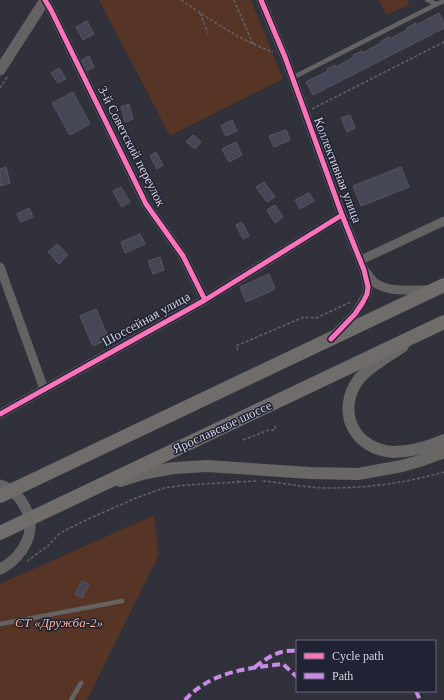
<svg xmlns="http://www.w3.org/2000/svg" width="444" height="700" font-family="Georgia,serif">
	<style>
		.green { fill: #563426 }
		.building { fill: #454656; stroke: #565861 }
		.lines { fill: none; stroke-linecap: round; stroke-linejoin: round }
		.path { stroke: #656366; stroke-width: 1.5; stroke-dasharray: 3 2; stroke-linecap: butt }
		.service { stroke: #656263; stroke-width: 4.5 }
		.minor { stroke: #656263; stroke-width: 9 }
		.tertiary { stroke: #656263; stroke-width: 11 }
		.secondary { stroke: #696666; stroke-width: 12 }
		.trunk { stroke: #706c6c; stroke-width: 14 }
		.quiet { stroke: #ca8be6; stroke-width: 4; stroke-dasharray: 8 4; stroke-linecap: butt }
		.cycleway-casing { stroke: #212335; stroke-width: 8 }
		.cycleway { stroke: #fb73b8; stroke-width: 5 }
		.labels { text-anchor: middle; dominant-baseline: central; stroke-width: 3; stroke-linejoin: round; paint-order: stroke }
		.street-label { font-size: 13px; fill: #d1d3df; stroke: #212335 }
		.park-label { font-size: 13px; font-style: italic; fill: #faaf8d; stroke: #212335 }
	</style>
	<rect width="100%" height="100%" fill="#30313b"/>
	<path class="green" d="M99,0h152l32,79 -113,57z
		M379,0h29l1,5 -23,10z
		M154,515l5,40 -72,145h-87v-116z"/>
	<path class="building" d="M439,13l5,10v5l-131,67 -7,-13 22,-11 -1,-2 8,-4 1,2 18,-10 -1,-2 9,-4 1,2 18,-10 -1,-1 9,-5 1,2 18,-10 -1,-1 9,-5v2z
		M87,21l7,13 -11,6 -7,-13z
		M89,56l5,11 -7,4 -5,-11z
		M59,68l7,11 -8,4 -7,-10z
		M73,92l17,32 -20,11 -18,-32z
		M129,104l4,15 -8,3 -4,-15z
		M350,115l5,13 -8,4 -6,-14z
		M232,120l5,11 -11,5 -5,-10z
		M286,130l4,10 -16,7 -5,-11z
		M193,135l8,7 -6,7 -9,-7z
		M236,142l6,13 -13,7 -7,-13z
		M156,152l7,13 -6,4 -7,-13z
		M6,167l4,16 -10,3v-17z
		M401,167l8,20 -48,19 -8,-20z
		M264,182l11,15 -8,5 -11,-15z
		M121,187l9,15 -8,5 -9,-16z
		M309,193l5,8 -14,8 -5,-9z
		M275,205l8,12 -8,6 -8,-13z
		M29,208l4,9 -12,5 -4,-8z
		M242,222l7,14 -6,3 -7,-14z
		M140,234l5,10 -20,9 -4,-11z
		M57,244l11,11 -9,9 -11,-12z
		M160,257l4,13 -11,4 -5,-13z
		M269,274l6,15 -29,13 -6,-15z
		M96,309l13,30 -16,7 -13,-30z
		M82,581l7,3 -7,14 -7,-4z"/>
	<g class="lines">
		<path class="path" d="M181,0c29,20 59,40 92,52
			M234,0l19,44
			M200,13l8,20
			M0,88l7,-11
			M312,109l132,-67
			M238,350l-2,-4 68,-29 12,1 35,-16
			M243,440l26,-10h6v-4
			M263,481c22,2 44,7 65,7 39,0 78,-5 116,-16
			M238,482l18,-1
			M27,561l21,-15 12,-13 26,-13 50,-22 28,-10 22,-3 52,-3 -1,-4"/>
		<path class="service" d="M427,0l10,4 7,-3
			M292,78l145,-74
			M0,624l122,-23
			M71,700l10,-17"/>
		<path class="minor" d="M45,0l6,10 95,194 37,52 22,44
			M261,0l24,57 57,158 22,55 4,17 -1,7 -12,20 -18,18
			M361,260l83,-39
			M0,267l44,122
			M365,271c3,3 5,7 8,10 14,13 39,8 56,9
			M0,414l205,-114 137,-85"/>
		<path class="tertiary" d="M0,70l45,-70
			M0,485c8,2 15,8 20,14 5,7 9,14 10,23 2,19 -13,39 -30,47"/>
		<path class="secondary" d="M403,346c-14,10 -33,20 -44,33 -24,32 -5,71 35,73 17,0 34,-5 50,-12
			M120,481l26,-8 28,-5 33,-2 103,7 48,1 44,-8 21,-6 21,-8"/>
		<path class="trunk" d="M0,496l444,-211
			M0,533l444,-211"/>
		<path class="quiet" d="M255,667c13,-10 25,-18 42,-16
			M312,691v1
			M416,691l4,9
			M185,700c25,-28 62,-32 98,-36l14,13"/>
		<g class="cycleway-casing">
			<path id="cycleway" d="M45,0l6,10 95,194 37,52 22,44
				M261,0l24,57 57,158 22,55 4,17 -1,7 -4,8 -8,12 -24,25
				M0,414l205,-114 137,-85"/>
		</g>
		<use href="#cycleway" class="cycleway"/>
	</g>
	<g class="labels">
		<g class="street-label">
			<text transform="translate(132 146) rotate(63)">3-й Советский переулок</text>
			<text transform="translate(338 170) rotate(69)">Коллективная улица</text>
			<text transform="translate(146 319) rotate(-29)">Шоссейная улица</text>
			<text transform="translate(222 427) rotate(-25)">Ярославское шоссе</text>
		</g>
		<g class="park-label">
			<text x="59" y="622">СТ «Дружба-2»</text>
		</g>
	</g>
	<rect x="296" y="640" width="140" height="52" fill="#212335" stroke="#676979"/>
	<rect x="304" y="653" width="20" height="6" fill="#fb73b8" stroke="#676979"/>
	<text x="332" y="660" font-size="12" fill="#d1d3df">Cycle path</text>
	<rect x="304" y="673" width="20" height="6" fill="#ca8be6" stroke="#676979"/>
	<text x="332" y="680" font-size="12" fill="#d1d3df">Path</text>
</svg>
